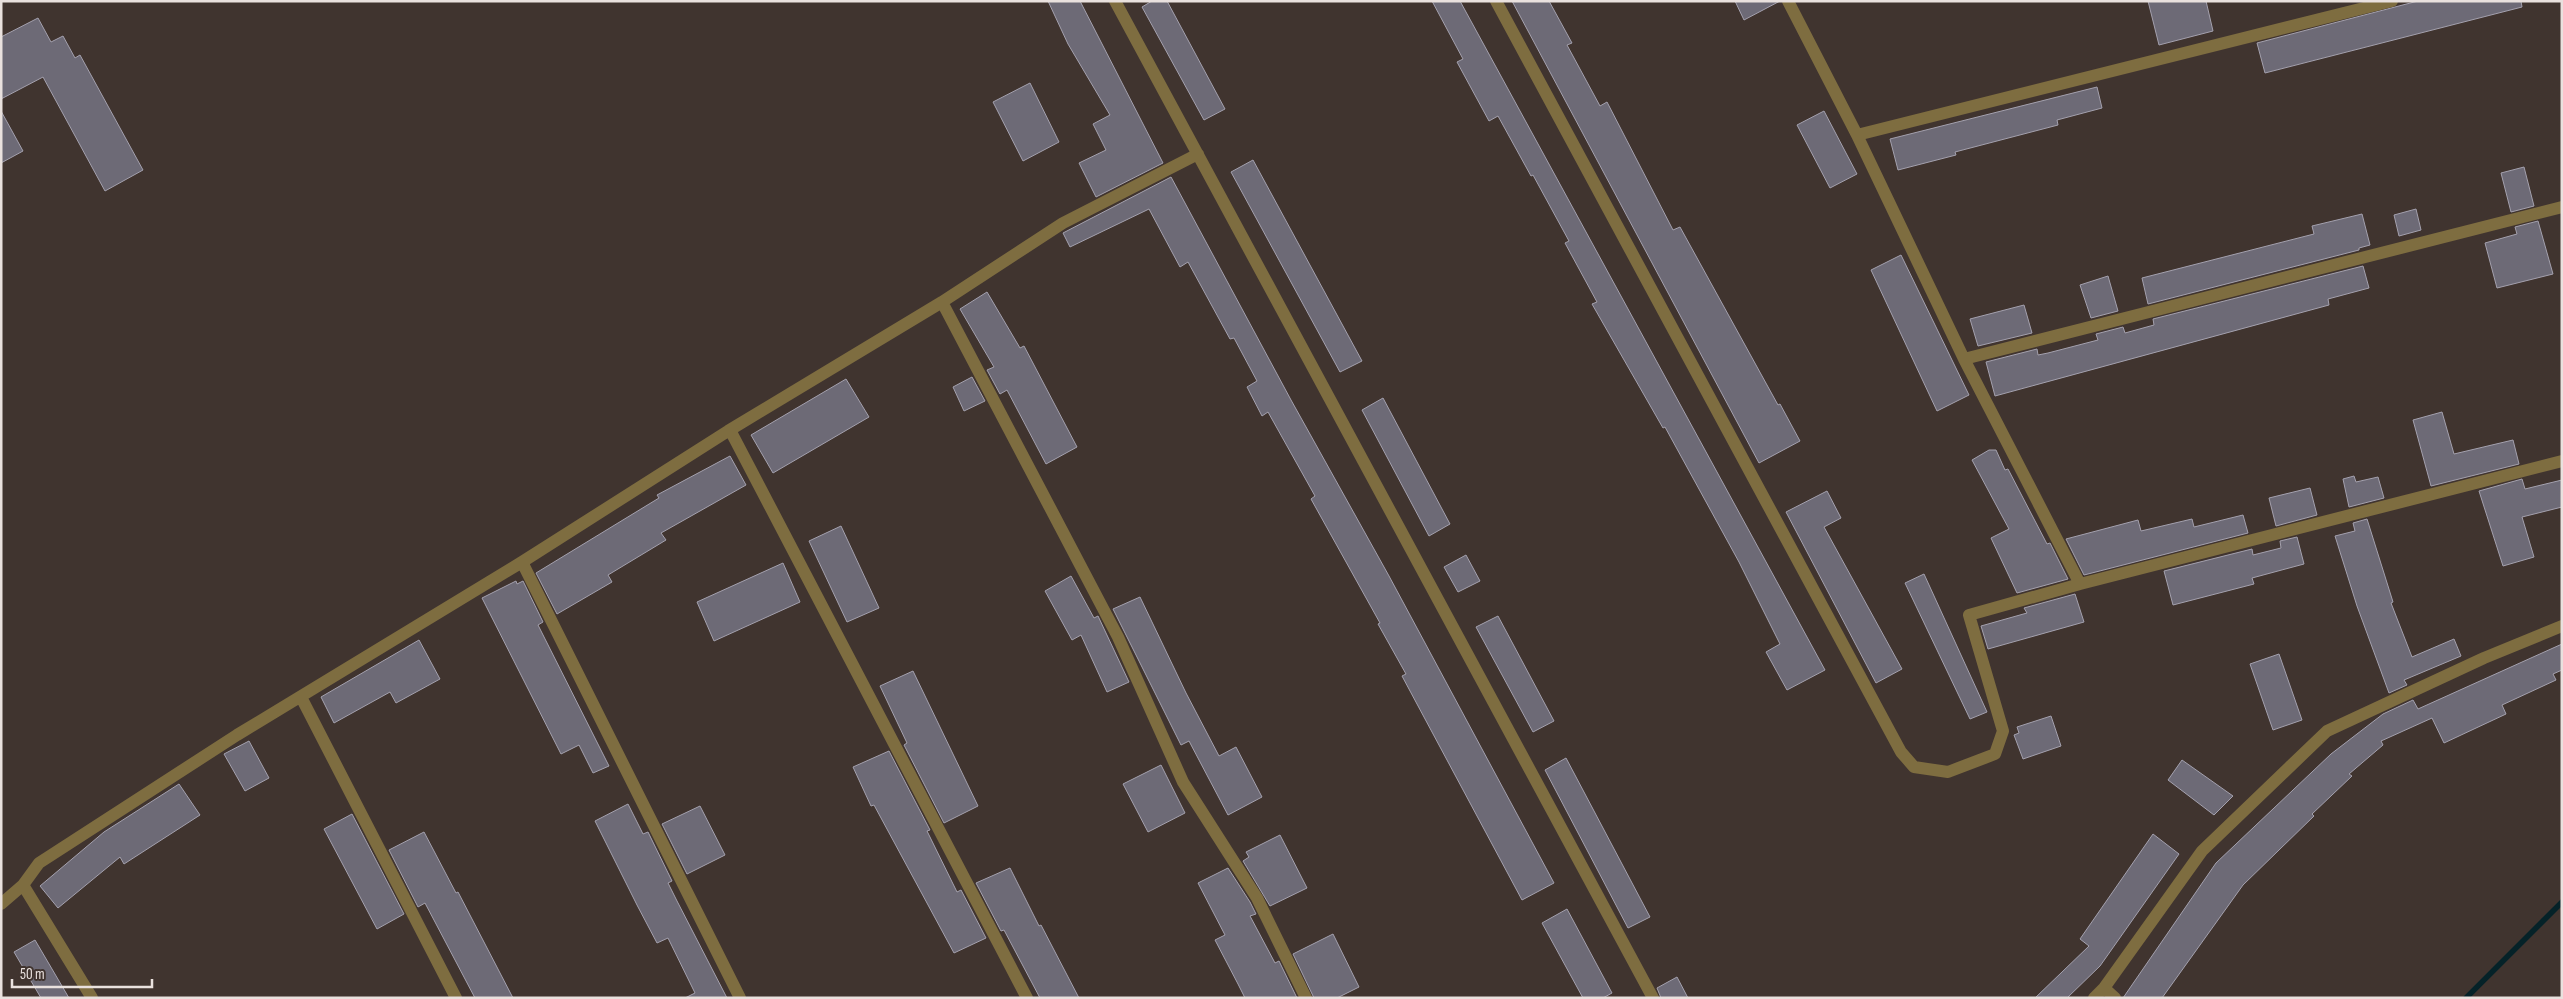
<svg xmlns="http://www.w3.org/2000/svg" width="2563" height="999" font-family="'Sofia Sans Condensed',sans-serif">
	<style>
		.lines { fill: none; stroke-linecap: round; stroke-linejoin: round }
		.stream { stroke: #052228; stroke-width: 5.5 }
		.building { fill: #6d6a76; stroke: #a4a1ae }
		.street { stroke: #7e6d40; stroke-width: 12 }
	</style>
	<rect width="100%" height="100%" fill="#40342f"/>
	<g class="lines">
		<path class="stream" d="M2466,998l96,-96"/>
	</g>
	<path class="building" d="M1048,1h32l83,162 -67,34 -17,-34 27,-13 -13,-26 17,-9 -42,-71z
		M1152,1h15l58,108 -21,11 -62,-113z
		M1432,1h28l365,669 -38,20 -21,-38 14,-8 -41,-82 -74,-135 -2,1 -71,-124 5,-2 -32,-59 4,-2 -36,-66 -2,1 -33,-60 -9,5 -32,-59 6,-3z
		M1512,1h37l23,42 -5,2 33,61 7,-4 66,128 7,-3 98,178 2,-1 20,37 -41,22z
		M1735,1h45l-36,19z
		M2148,1h58l7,30 -54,14z
		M2418,1h103l1,6 -257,66 -8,-30z
		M38,18l13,24 12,-6 12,22 5,-3 63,115 -38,21 -62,-114 -42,22v-62z
		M1030,83l29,59 -36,19 -30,-59z
		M2097,87l5,21 -45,12 1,5 -103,27 1,3 -58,15 -8,-31z
		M1,111l22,40 -22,12z
		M1824,111l33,63 -27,14 -33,-63z
		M1253,160l109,201 -22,11 -109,-200z
		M2524,167l10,39 -23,6 -10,-39z
		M1171,177l120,223 98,176 165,307 -32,17 -120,-224 4,-2 -28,-50 2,-1 -69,-124 4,-3 -47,-84 -6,4 -15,-29 10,-6 -23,-43 -4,1 -42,-77 -8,5 -31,-58 -79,38 -7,-14z
		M2416,209l5,21 -22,6 -5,-21z
		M2362,214l8,31 -11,3v2l-211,54 -6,-26 172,-44 -2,-8z
		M2538,221l15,53 -56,14 -12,-45 32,-9 -2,-7z
		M1901,255l68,140 -32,16 -66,-141z
		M2363,266l6,22 -41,11 1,6 -334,91 -9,-34 51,-13 1,6 10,-2 50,-13 -2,-6 27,-7 2,6 29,-8 -1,-6z
		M2108,276l10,35 -27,7 -11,-33z
		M987,292l33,56 4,-2 53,101 -31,17 -39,-74 -7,4 -13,-24 7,-3 -34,-58z
		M2024,305l8,28 -54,13 -8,-27z
		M972,377l13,24 -21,10 -11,-24z
		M846,379l23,38 -96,56 -22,-38z
		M1383,398l67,126 -21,12 -67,-126z
		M2442,412l12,42 59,-14 6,24 -88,22 -18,-66z
		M1989,450h7l9,20 3,-1 39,75 3,-1 18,36 -51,14 -26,-55 18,-9 -37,-69z
		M730,456l16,29 -85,48 5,7 -58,35 4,7 -55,32 -21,-41 123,-75 -2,-3z
		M2354,476l2,6 22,-5 6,21 -35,9 -6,-28z
		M2522,479l3,10 37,-9v27l-40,10 12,40 -31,9 -24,-75z
		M2310,488l7,27 -41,11 -7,-28z
		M1827,491l14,27 -17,9 78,142 -26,14 -90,-171z
		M2243,515l5,18 -164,42 -18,-36 72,-19 3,11 51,-12 2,8z
		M2367,519l26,83 -2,1 21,54 42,-18 7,17 -57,24 3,5 -18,8 -32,-87 -22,-70 20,-5 -2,-8z
		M841,526l38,82 -32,14 -38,-81z
		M2297,537l7,27 -52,14 2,6 -81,21 -9,-34 88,-22 1,6 28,-7 -1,-7z
		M1466,555l14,26 -22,11 -14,-25z
		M783,563l17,39 -86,39 -17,-39z
		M1924,574l63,138 -17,7 -65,-136z
		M1071,576l23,42 4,-2 31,66 -22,10 -26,-57 -9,5 -27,-49z
		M516,581l1,3 6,-3 20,41 -5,3 71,141 -16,7 -14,-28 -18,9 -79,-156z
		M2075,594l9,28 -96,27 -7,-23 46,-13 -3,-5z
		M1140,597l46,96 33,63 17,-9 26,50 -34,18 -39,-74 -8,4 -68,-136z
		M1498,616l56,105 -21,11 -57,-105z
		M419,640l21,39 -44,24 -6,-11 -56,31 -13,-26z
		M2562,644v26l-9,4 3,6 -54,25 4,9 -62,29 -12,-25 -51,23 2,4 -34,29 3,2 -40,38 2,2 -71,69 -81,113h-39l93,-135 115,-109 52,-40 30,-14 5,9z
		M2279,654l23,66 -29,10 -23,-66z
		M913,671l65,135 -34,17 -40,-78 3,-2 -27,-57z
		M2051,716l10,30 -38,13 -9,-24 5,-2 -2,-6z
		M249,741l20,37 -24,13 -21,-37z
		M889,751l41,79 -3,1 30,61 4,-2 25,48 -32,15 -80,-148 -3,1 -18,-39z
		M1566,758l84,159 -22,11 -83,-158z
		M2182,760l51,36 -19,19 -46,-35z
		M1161,765l24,48 -37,19 -25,-48z
		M179,784l21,31 -76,49 -4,-7 -62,51 -18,-22 64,-54z
		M628,804l15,30 5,-2 24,49 -4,2 9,18 50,97h-42l10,-5 -27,-55 -11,5 -20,-38 -42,-84z
		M700,806l25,49 -38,19 -25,-50z
		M352,814l52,100 -27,15 -53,-100z
		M424,832l32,61 2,-1 55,106h-38l-50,-95 -7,4 -29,-57z
		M2153,834l26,20 -79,112 -33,32h-32l54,-52 -9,-7z
		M1280,835l27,53 -37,18 -27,-45 6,-4 -3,-5z
		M1010,868l29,58 2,-1 38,73h-39l-36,-68 -3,1 -25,-48z
		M1228,868l22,34 6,12 -6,2 25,47 4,-2 18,37h-52l-7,-14 -23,-44 10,-5 -27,-52z
		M1567,909l45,84 -9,5h-20l-41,-75z
		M1333,934l26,53 -22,11h-23l-21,-44z
		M35,940l34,58h-28l-27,-46z
		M1677,977l11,21h-27l-4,-10z"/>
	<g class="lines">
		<path class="street" d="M1115,1l538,997
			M1496,1l405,751 13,15 34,5 47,-18 8,-23 -34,-116 111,-31 482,-123
			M1788,1l69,134 107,224 116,225
			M1857,135l535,-134
			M942,302l176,335 65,145 74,116 49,100
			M1964,359l598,-152
			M730,430l297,568
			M522,562l218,436
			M301,697l155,301
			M23,885l69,113
			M1,904l22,-19 16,-22 198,-128 285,-173 206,-131 214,-129 121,-79 135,-69
			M2104,988l11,10
			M2094,998l10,-10 98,-137 125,-120 157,-73 78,-32"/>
	</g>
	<rect width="2563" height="999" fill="none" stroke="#e9e1de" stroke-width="5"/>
	<path d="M12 979v8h140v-8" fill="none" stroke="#e9e1de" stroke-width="2.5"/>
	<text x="20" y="979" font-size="15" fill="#e9e1de" stroke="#40342f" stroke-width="4" paint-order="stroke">50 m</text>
</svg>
